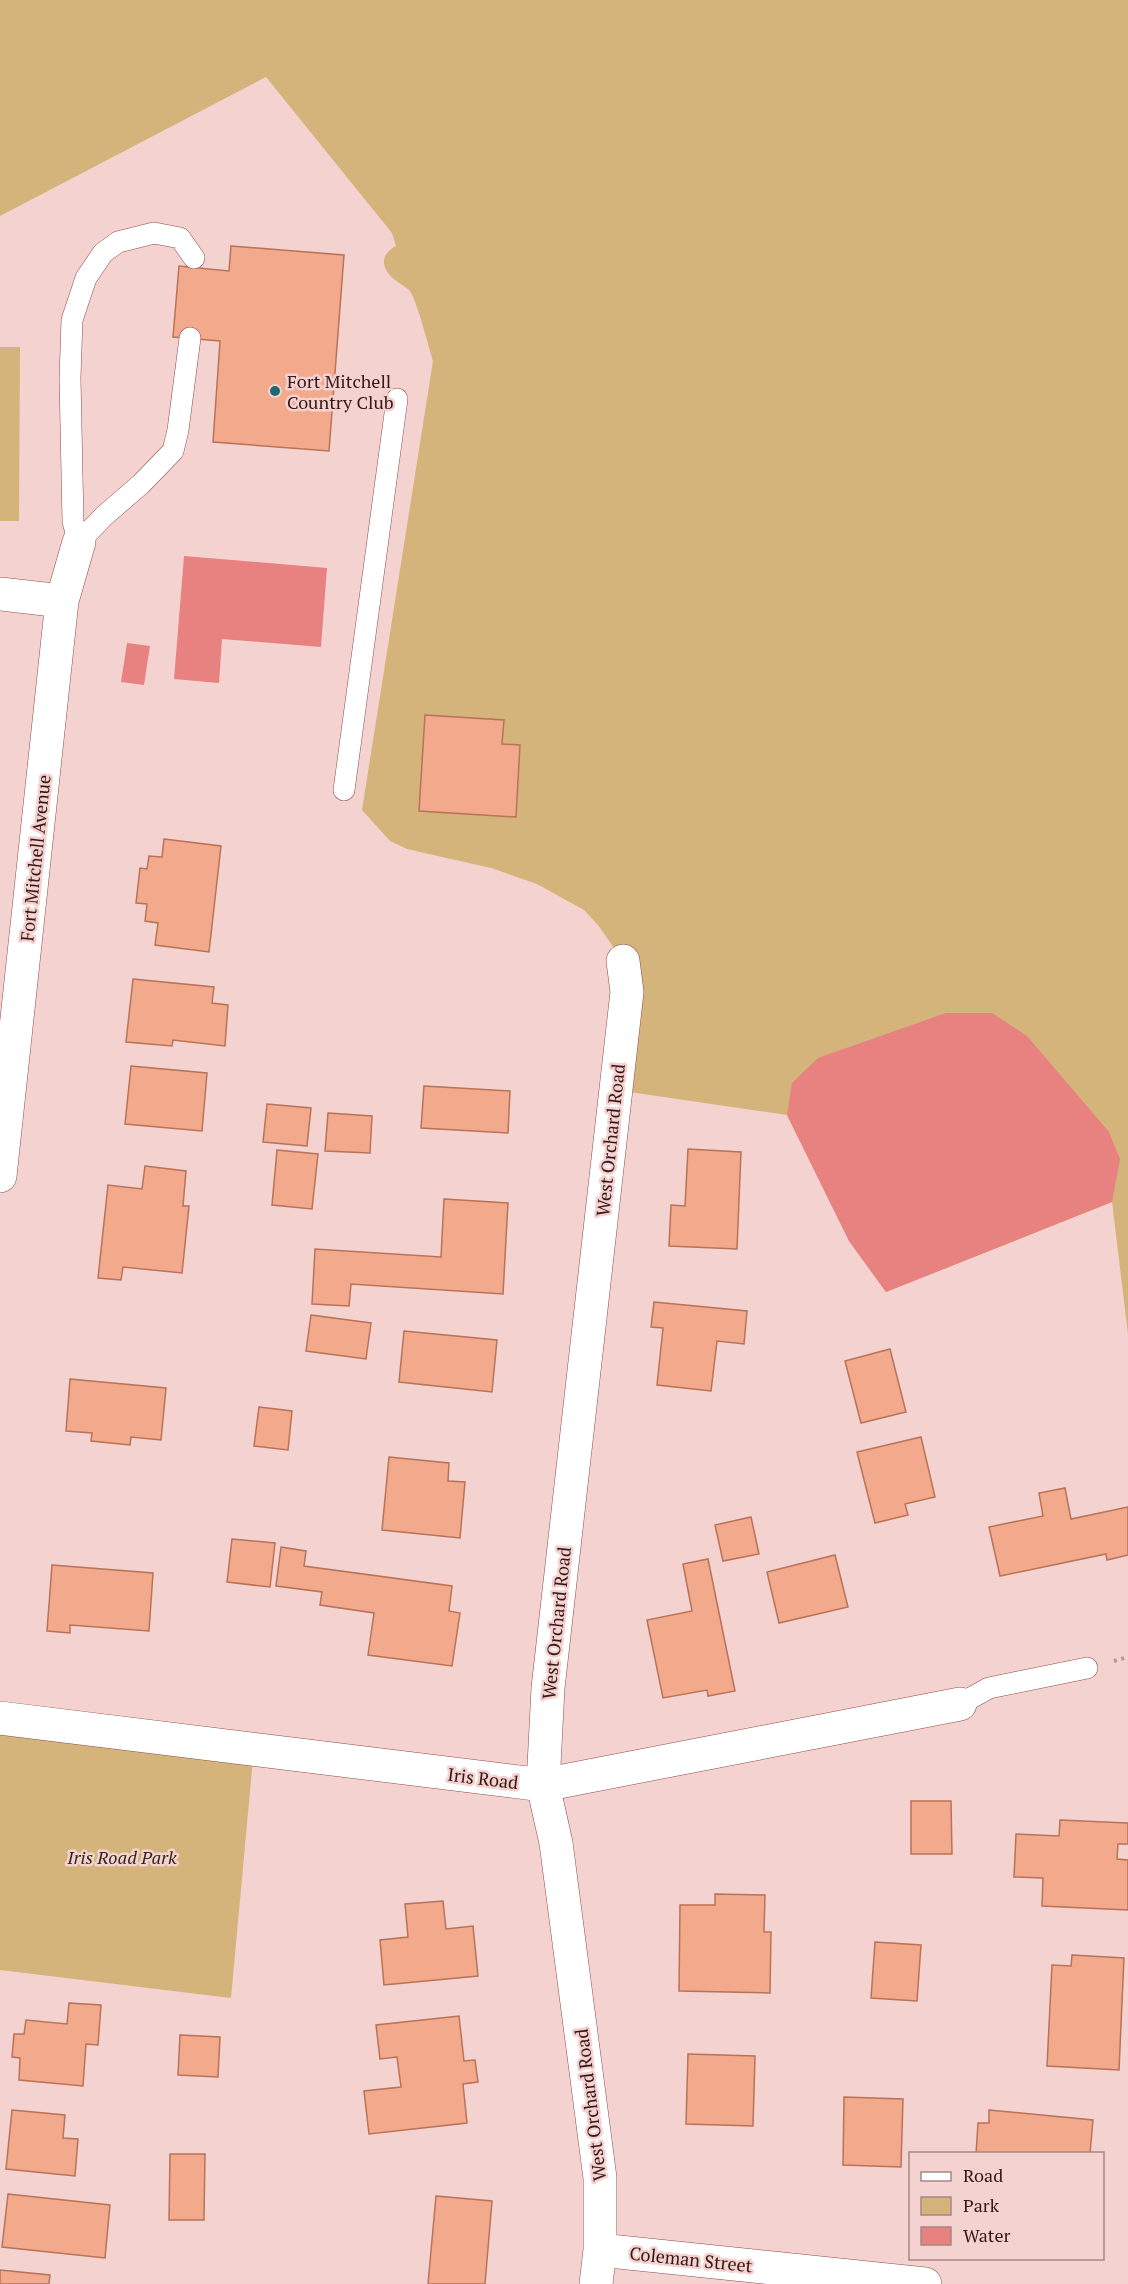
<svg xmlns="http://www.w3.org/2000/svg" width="1128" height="2284" font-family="'PT Serif',serif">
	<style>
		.green { fill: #d4b47a }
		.water { fill: #e88280 }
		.building { fill: #f2a98c; stroke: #b87358; stroke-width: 1.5 }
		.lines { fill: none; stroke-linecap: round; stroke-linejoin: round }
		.lane-casing { stroke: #924b4a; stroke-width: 22 }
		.street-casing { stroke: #924b4a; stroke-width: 34 }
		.path { stroke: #b89896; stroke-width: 4; stroke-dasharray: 3 4.5; stroke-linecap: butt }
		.lane { stroke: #fff; stroke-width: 21 }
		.street { stroke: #fff; stroke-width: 33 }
		.poi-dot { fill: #1b686e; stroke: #f4d2d0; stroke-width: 2 }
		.labels { text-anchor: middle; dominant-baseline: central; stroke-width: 5; stroke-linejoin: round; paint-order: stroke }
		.poi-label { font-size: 18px; fill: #341716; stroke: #f4d2d0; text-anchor: start }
		.street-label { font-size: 18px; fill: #341716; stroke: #f4d2d0 }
		.park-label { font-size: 18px; font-style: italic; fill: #312817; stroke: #f4d2d0 }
	</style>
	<rect width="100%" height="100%" fill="#f4d2d0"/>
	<path class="green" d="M0,0h1128v1334l-16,-132 -226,90 -37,-51 -62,-126 -171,-25 7,-129 -25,-36 -14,-15 -47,-26 -46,-16 -84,-19 -17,-8 -28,-31 71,-449c-4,-13 -17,-64 -24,-71 -9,-8 -22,-12 -25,-26 -1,-9 5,-14 12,-18l-4,-13 -126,-156 -266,139z
		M0,347h20l-1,174h-19z
		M0,1718l254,30 -23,250 -231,-28z"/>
	<path class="water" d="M184,556l143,12 -6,79 -99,-8 -3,44 -45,-4z
		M127,643l23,3 -6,39 -23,-3z
		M946,1013h46l35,23 82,96 11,27 -8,43 -226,90 -37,-51 -62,-126 5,-32 26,-25z"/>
	<path class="building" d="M231,246l113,9 -15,196 -116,-9 7,-101 -47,-4 6,-71 50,5z
		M425,715l79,5 -2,24 18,1 -4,72 -97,-6z
		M164,839l57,7 -12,106 -54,-7 3,-22 -13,-2 2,-17 -11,-1 4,-35 7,1 2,-13 13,1z
		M133,979l81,8 -2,16 16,2 -3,41 -52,-6 -1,6 -46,-4z
		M131,1066l76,7 -5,58 -77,-7z
		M424,1086l86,5 -2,42 -87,-5z
		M267,1104l44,4 -4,38 -44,-4z
		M328,1113l44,3 -2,37 -45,-2z
		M688,1149l53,3 -4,97 -68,-3 2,-41 14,1z
		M277,1150l41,4 -6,55 -40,-4z
		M145,1166l41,5 -3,35h6l-7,67 -59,-6 -2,13 -23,-2 10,-93 34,4z
		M444,1199l64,4 -5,91 -152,-10 -2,22 -37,-2 3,-55 126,8z
		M654,1302l93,9 -3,33 -27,-3 -6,50 -54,-6 6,-57 -12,-1z
		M311,1315l60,8 -5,36 -60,-8z
		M404,1331l93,9 -5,52 -93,-10z
		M890,1349l16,63 -45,11 -16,-62z
		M70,1379l96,9 -5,52 -30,-3 -1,8 -39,-4 1,-8 -26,-2z
		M259,1407l33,4 -4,39 -34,-4z
		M921,1437l14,60 -30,7 3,11 -33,8 -18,-71z
		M389,1457l60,6 -1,18 17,1 -5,56 -78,-8z
		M1065,1488l6,31 57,-12v48l-21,5 -1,-6 -106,22 -11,-49 54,-11 -4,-23z
		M751,1517l8,37 -36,7 -8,-36z
		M232,1539l43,4 -5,44 -43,-5z
		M281,1547l25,4 -2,15 148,20 -3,25 11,2 -8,53 -84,-11 6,-42 -54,-8 2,-13 -46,-6z
		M835,1555l13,52 -69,16 -12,-51z
		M708,1559l27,132 -27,5 -1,-6 -44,8 -16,-78 45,-9 -9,-47z
		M52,1565l101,8 -4,58 -79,-6v8l-23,-2z
		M911,1801h40l1,53h-41z
		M1060,1820l68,3v21h-10l-1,15 11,1v50l-86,-4 1,-28 -29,-1 2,-43 43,2z
		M715,1894l50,1 -1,37h7l-1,61 -91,-2 1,-86h35z
		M443,1901l3,28 27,-3 5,50 -94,9 -4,-45 28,-3 -3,-33z
		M875,1942l46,3 -4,56 -46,-3z
		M1072,1955l52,3 -5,112 -72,-4 5,-101 19,1z
		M69,2003l32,2 -3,40 -12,-1 -3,42 -64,-6 1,-22 -8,-1 2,-23h10l2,-14 41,4z
		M459,2016l5,45 11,-1 3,22 -15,2 4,39 -98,11 -5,-43 37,-4 -4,-30 -17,2 -4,-34z
		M180,2035l40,2 -2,40 -40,-2z
		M688,2054l67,2 -2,70 -67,-2z
		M844,2097l59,2 -2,68 -58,-2z
		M12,2110l53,5 -2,23 15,1 -3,37 -69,-7z
		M989,2110l104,10 -3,34h-114l2,-31h11z
		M170,2154h35l-1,66h-35z
		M8,2194l102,11 -5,53 -103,-11z
		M436,2196l56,5 -7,83h-57z
		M0,2270l50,5 -1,9h-49z"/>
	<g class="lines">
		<g class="lane-casing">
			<path id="lane" d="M190,338l-12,92 -5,21 -32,33 -37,32 -25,26 -6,-20 -3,-144 2,-58 14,-42 17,-25 15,-11 36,-9 26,5 14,20
				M344,790l53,-391
				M960,1704l29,-16 98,-20"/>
		</g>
		<g class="street-casing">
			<path id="street" d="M0,594l62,7
				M0,1176l62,-575 17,-59
				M0,1718l543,67 417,-81
				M600,2250l325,34
				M596,2284l4,-34v-72l-44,-335 -13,-58 5,-97 79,-696 -4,-31"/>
		</g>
		<path class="path" d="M1114,1661l14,-4"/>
		<use href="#lane" class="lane"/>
		<use href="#street" class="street"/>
	</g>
	<circle class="poi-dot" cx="275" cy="391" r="6"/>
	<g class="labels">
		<g class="poi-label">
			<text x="287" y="381">Fort Mitchell<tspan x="287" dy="21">Country Club</tspan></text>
		</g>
		<g class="street-label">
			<text transform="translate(35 858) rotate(-84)">Fort Mitchell Avenue</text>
			<text transform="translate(610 1140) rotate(-84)">West Orchard Road</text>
			<text transform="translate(556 1623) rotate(-84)">West Orchard Road</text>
			<text transform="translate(483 1778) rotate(7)">Iris Road</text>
			<text transform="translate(590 2105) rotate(-97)">West Orchard Road</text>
			<text transform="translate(691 2259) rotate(6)">Coleman Street</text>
		</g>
		<g class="park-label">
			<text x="122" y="1857">Iris Road Park</text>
		</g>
	</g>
	<rect x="909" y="2152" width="195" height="108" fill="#f4d2d0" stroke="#a78786" stroke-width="1.5"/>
	<rect x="921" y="2172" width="30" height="9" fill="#ffffff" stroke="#a78786" stroke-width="1.5"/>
	<text x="963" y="2182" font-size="18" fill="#341716">Road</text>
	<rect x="921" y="2197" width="30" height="18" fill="#d4b47a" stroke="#a78786" stroke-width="1.5"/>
	<text x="963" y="2212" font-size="18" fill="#341716">Park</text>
	<rect x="921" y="2227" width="30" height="18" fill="#e88280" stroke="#a78786" stroke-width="1.5"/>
	<text x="963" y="2242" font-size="18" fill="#341716">Water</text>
</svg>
